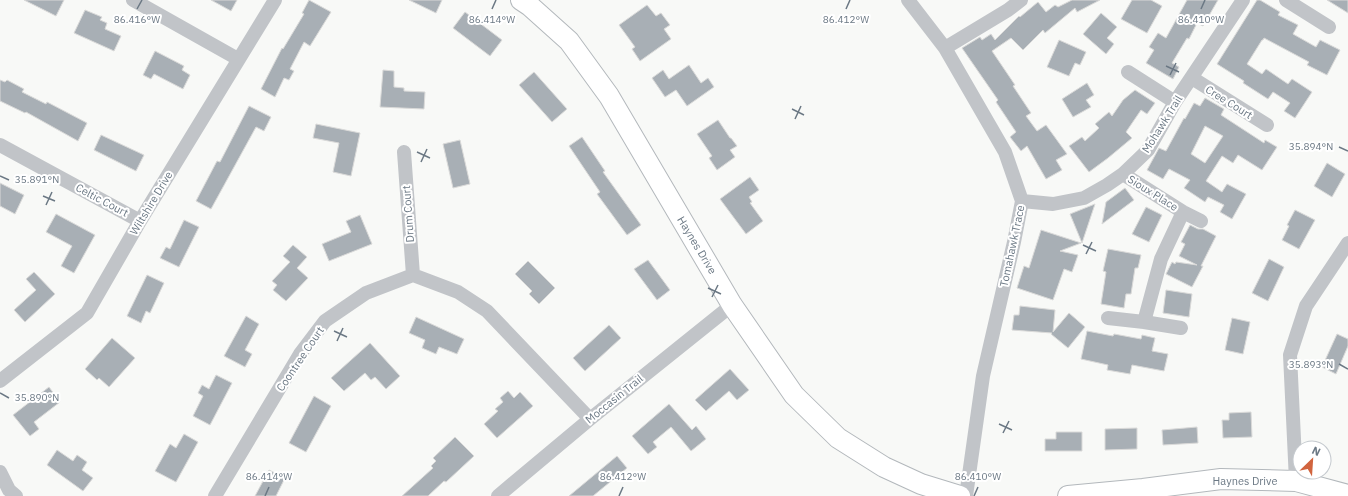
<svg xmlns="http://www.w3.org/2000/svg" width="1348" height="496" font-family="'IBM Plex Sans',sans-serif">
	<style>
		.building { fill: #a8afb5; stroke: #dadad9; fill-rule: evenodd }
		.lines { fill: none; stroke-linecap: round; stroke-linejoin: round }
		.secondary-casing { stroke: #b3b8bc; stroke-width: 22 }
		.street { stroke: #c1c4c8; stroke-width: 14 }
		.secondary { stroke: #fff; stroke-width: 20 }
		.ticks { fill: none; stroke: #6b7884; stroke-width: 1.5 }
		.labels { text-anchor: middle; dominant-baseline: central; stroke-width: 4; stroke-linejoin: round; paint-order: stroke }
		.street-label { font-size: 11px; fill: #6b7884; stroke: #fff }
		.ticks-label { font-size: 10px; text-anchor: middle; fill: #6b7884; stroke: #fff; stroke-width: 4; stroke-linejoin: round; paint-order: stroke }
	</style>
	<rect width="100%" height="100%" fill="#f8f9f7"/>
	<path class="building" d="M24,0h40l-8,16z
		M211,0h26l-6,11z
		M309,0l22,12 -21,34 -6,-4 -14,27 4,2 -5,9 -5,-2 -9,19 -14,-8 21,-41 1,1 21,-35 -2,-1z
		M409,0h33l-6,13z
		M1072,0h28l-23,12 -2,-4 -30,25 -2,-3 -20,20 -12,-12 -19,13 23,34 -2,1 18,27 -5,3 11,15 9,-6 21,29 -11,6 6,10 -16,9 -19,-33 -6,5 -11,-14 6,-5 -20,-30 2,-2 -36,-52 18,-11 2,3 9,-6 4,6 24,-24 1,1 18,-15 8,10 9,-7 3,2z
		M1132,0h19l11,6 -15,27 -26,-14z
		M1187,0h31l-15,26 -6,-3 -8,16 -2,-1 -15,25 7,4 -6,12 -27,-16 8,-13 -5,-3 9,-14 8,5z
		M1257,0h3l20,12 -2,3 20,10 -5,9 23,13 4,-7 20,10 -13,25 -20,-10 2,-3 -45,-24 -1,2h-1l-15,24 15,10 4,-5 22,15 4,-5 20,13 -17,26 -11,-7 6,-8 -17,-11 -5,7 -25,-16 1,-2 -27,-17z
		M1327,0h21v13z
		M647,5l9,11 5,-3 9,12 -6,4 7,10 -31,22 -8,-12 3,-2 -16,-22z
		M85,10l17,7 -2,3 7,3 -2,6 16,7 -7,15 -40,-18z
		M465,12l37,28 -12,16 -37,-28z
		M1101,13l16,14 -10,11 7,6 -8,10 -23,-20z
		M1059,40l27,12 -6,13 -5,-2 -6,13 -22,-9z
		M155,51l29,15 -2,4 8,5 -7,14 -29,-15 -3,5 -8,-4z
		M689,65l12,18 7,-5 6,9 -27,19 -11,-16 -11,7 -13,-19 11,-8 6,9z
		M383,70l11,1v16l10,1v3l21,1 -1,17 -44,-2z
		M534,72l33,37 -15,13 -33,-37z
		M0,80l5,2 2,-2 17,9 -2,3 24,12 1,-2 40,21 -9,18 -52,-29 -1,1 -25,-12z
		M1087,83l7,12 -8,5 5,7 -18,10 -11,-18z
		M1135,90l20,13 -8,11 -6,-4 -15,22 6,6 -24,20 -19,14 -20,-26 13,-9 3,4 14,-13 -4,-4 14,-12 3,4 11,-16z
		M1205,98l19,11 -3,6 43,28 1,-3 12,7 -15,23 -24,-15 -5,8 -11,-7 -16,25 16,11 5,-8 19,10 -14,25 -12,-7 4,-7 -16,-8 -3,5 -21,-14 6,-8 -21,-11 -6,10 -16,-9 12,-22 7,3 18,-33 1,1 9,-16 6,3zM1205,126l18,10 -18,27 -14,-9z
		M249,106l22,11 -7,14 -8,-4 -45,82 -15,-8 21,-40 3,1z
		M718,120l12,18h1l6,8 -7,4 5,7 -18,13 -8,-12 3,-2 -15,-22z
		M316,124l44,9 -9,43 -18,-4 6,-29 -26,-5z
		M101,135l43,20 -8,16 -42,-21z
		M582,137l23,34 -2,1 38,53 -14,10 -30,-41 3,-2 -31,-46z
		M460,140l10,44 -17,4 -10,-44z
		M1327,163l18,11 -13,23 -18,-11z
		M750,177l9,13 -10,7 3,5 -2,1 13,18 -17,13 -26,-35z
		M0,183l24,12 -9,19 -15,-8z
		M1125,188l9,12 -32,24 4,-22z
		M1095,204l-13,39 -12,-29z
		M1146,207l16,8 -13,27 -17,-8z
		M1295,210l20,10 -16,29 -17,-9 7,-14 -2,-1z
		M56,214l39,21 -21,38 -13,-7 11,-20 -26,-14z
		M360,215l12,29 -43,17 -7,-17 29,-12 -5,-11z
		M184,220l15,7 -20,40 -19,-9 6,-11 4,2z
		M1190,225l8,4h5l13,7 -15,30h2l-11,21 -26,-13 6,-12 3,2 1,-2 21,3 -18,-9 6,-12 -4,-2z
		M1041,230l40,13 -21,8 18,4 -6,17 -8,-3 -11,31 -36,-12 7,-22 5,2z
		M293,245l14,12 -10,11 11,10 -22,23 -13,-11 4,-5 -5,-4 18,-19 -7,-6z
		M1108,249l33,6 -3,13h-3l-4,26h-5l-2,14 -23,-4 5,-32 -3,-1z
		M1269,259l15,8 -16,34 -16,-8z
		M648,260l22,30 -13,10 -23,-31z
		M528,261l27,27 -16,16 -10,-10 3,-3 -17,-17z
		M34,272l21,22 -30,28 -11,-12 22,-20 -10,-11z
		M147,275l17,8 -14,30 -4,-2 -5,12 -14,-7z
		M1166,290l26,4 -3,23 -26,-4z
		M1020,306l35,4 -2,22 16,-19 16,14 -17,21 -17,-14 1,-1 -40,-3 2,-15h5z
		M246,316l13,8 -14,26 7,4 -7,13 -21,-11z
		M416,317l48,22 -7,15 -18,-7 -3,7 -14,-6 3,-8 -16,-7z
		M1232,318l18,4 -7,32 -18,-4z
		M609,325l12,13 -36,33 -12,-13z
		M1087,331l26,5 1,-2 27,5 1,-4 13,3 -3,13 16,3 -4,17 -32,-6 -2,9 -23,-4 1,-5 -27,-6z
		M1337,334l11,5v7l-12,28 -14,-7z
		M112,338l23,20 -26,29 -10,-9 -2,2 -12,-11z
		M370,343l30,33 -14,13 -11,-12 -4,3 -6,-7 -21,18 -13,-13z
		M730,369l19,21 -12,10 -8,-9 -23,20 -11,-11z
		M216,375l16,8 -22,42 -17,-9 10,-20 -5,-3 4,-8 7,4z
		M49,387l11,15 -26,20 5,7 -9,7 -17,-21z
		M508,391l6,7 6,-6 13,14 -36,32 -13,-14 14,-13 -3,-2 8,-7 -3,-4z
		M314,396l17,10 -25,46 -17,-9z
		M669,404l23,26 4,-4 10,13 -15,12 -20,-24 -18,15 4,5 -9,7 -16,-18z
		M1251,412l1,25 -29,1 -1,-18h7v-7z
		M1197,427l1,16 -35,2 -1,-15z
		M1137,428v21l-32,1v-21z
		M1056,432h26v19h-37v-12h11z
		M184,434l14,8 -22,40 -21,-11 15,-27 6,4z
		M455,437l19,19 -28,26 -2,-1 -16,15h-26l31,-28 -2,-2 5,-5 -3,-3z
		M57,450l16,11 4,-6 10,7 -5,8 11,8 -10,13 -36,-26z
		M617,456l10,12 -34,28h-24z
		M269,470l16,8 -9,18h-21z"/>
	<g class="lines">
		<g class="secondary-casing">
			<path id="secondary" d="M521,0l9,6 39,35 40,55 123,209 62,90 44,43 46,29 37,17 39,12
				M1068,496l75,-7 78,-10 75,2 52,14"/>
		</g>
		<path class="street" d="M133,0l105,59
			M908,0l37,48 60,104 17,49 -8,41 -31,134 -17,120
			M1286,0l43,27
			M945,48l63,-38 13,-10
			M1128,72l47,30
			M1192,78l75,47
			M0,145l140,76
			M404,152l9,123
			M1123,174l60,38 18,9
			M1022,201l31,3 31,-6 23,-13 16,-11 25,-24 27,-48 68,-102
			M1108,318l36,4 17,-63 22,-47
			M1144,322l37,6
			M0,381l87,-68 53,-92 135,-221
			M0,472l9,18 7,6
			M1296,481l-6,-126 16,-49 42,-63
			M215,496l85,-142 25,-33 41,-28 47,-18 45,17 29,19 103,108
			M498,496l92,-77 142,-114"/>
		<use href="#secondary" class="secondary"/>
	</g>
	<path class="ticks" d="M137,9l5,-9M492,9l4,-9M846,9l4,-9M1201,9l4,-9M1166,66l13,6M1170,75l6,-12M792,109l12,6M795,119l6,-13M1339,147l9,4M417,152l13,6M421,162l6,-13M0,176l9,4M43,196l12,5M46,205l6,-13M1083,245l13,6M1086,254l6,-12M708,288l13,6M712,297l6,-12M334,331l13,6M337,341l6,-13M1339,364l9,5M0,393l9,5M999,424l13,6M1003,433l6,-12M265,496l4,-9M619,496l4,-9M974,496l4,-9"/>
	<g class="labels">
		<g class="street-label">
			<text transform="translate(1229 102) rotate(32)">Cree Court</text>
			<text transform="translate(1162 124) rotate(-58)">Mohawk Trail</text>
			<text transform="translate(1153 193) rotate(32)">Sioux Place</text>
			<text transform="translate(102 200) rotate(28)">Celtic Court</text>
			<text transform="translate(151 203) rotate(-59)">Wiltshire Drive</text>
			<text transform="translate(408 214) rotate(-94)">Drum Court</text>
			<text transform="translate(697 245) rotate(59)">Haynes Drive</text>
			<text transform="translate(1012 246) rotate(-78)">Tomahawk Trace</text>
			<text transform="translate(300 359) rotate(-56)">Coontree Court</text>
			<text transform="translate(614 399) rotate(-39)">Moccasin Trail</text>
			<text x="1245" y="481">Haynes Drive</text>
		</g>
	</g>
	<g class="ticks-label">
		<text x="137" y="23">86.416°W</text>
		<text x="492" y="23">86.414°W</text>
		<text x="846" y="23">86.412°W</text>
		<text x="1201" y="23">86.410°W</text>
		<text x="1311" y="150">35.894°N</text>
		<text x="37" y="183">35.891°N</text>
		<text x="1311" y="368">35.893°N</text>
		<text x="37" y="401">35.890°N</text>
		<text x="269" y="480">86.414°W</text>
		<text x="623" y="480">86.412°W</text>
		<text x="978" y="480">86.410°W</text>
	</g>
	<g transform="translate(1312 460) rotate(25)"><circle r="19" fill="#ffffff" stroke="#c4c9ce"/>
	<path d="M0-3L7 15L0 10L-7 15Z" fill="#d1643e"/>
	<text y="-6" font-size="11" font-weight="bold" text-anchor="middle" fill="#6b7884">N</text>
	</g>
</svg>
